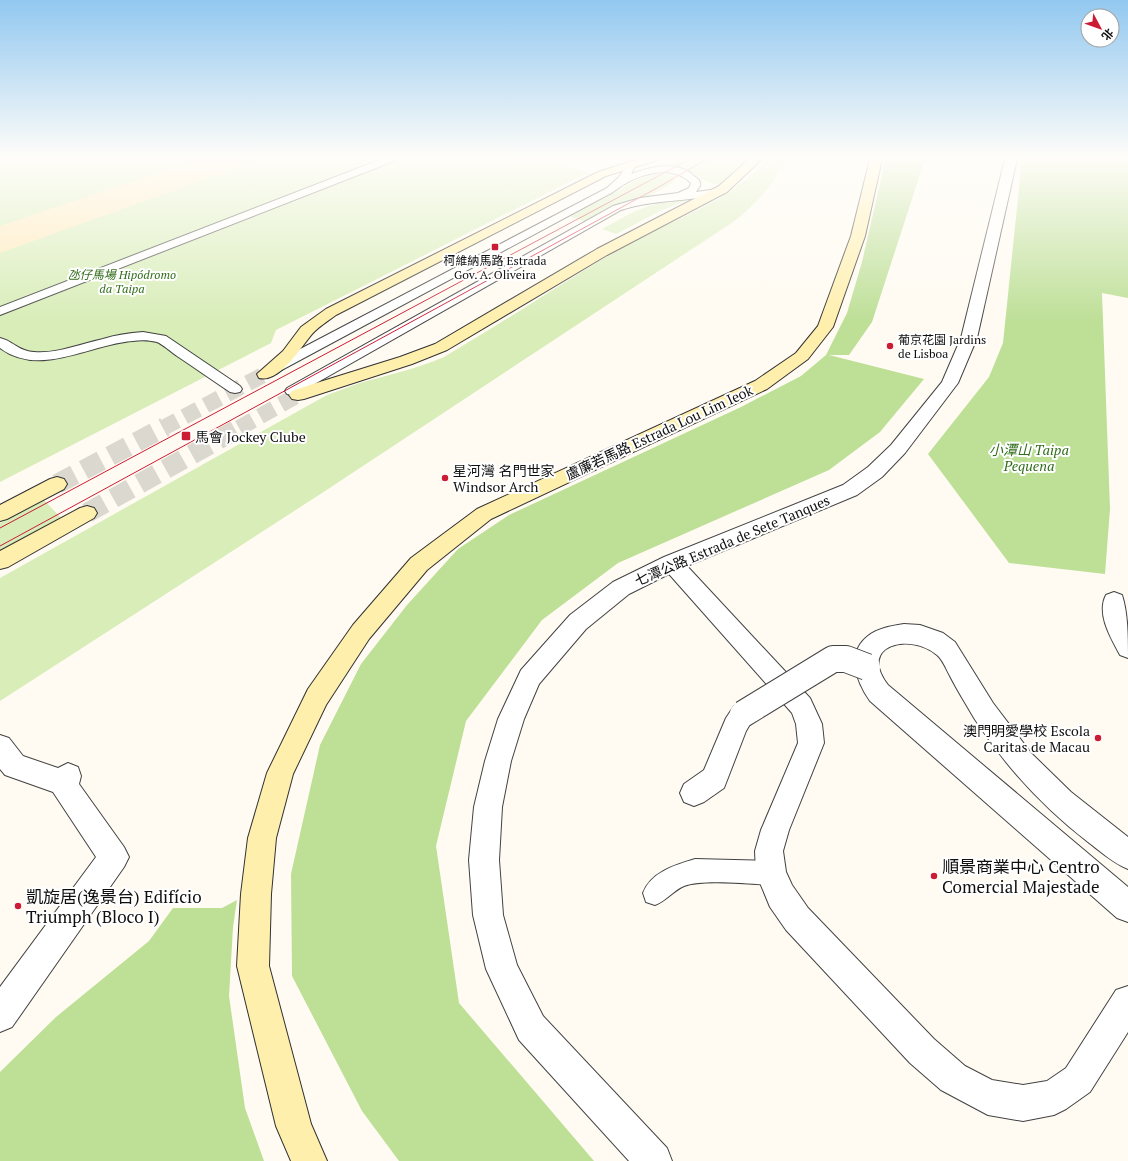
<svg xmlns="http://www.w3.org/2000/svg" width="1128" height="1161" font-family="'PT Serif','Noto Sans SC',serif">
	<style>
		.green { fill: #d8edb8 }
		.forest { fill: #bddf96 }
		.sand { fill: #fee9ba }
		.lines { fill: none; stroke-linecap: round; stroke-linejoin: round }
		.secondary-tunnel-far1 { stroke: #dbd8d0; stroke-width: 16; stroke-dasharray: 16 8; stroke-linecap: butt }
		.secondary-tunnel { stroke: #dbd8d0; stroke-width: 20; stroke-dasharray: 20 10; stroke-linecap: butt }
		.lane-casing { stroke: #424242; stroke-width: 2 }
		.street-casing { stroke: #424242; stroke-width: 2 }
		.secondary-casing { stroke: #313131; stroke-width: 2 }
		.lane { fill: #fff; fill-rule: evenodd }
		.street { fill: #fff; fill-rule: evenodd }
		.secondary { fill: #ffefad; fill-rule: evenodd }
		.tram { stroke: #cb1c34; stroke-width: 1 }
		.street-bridge-casing { stroke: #424242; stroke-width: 28; stroke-linecap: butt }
		.street-bridge { stroke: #fff; stroke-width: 26 }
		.poi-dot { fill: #cb1c34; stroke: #fff; stroke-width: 1.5 }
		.labels { text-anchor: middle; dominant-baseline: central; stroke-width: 4; stroke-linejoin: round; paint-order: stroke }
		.far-poi-label { font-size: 12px; fill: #0f0f0f; stroke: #fff }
		.far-park-label { font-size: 12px; font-style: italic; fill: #326d1a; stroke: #fff }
		.street-label { font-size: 14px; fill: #0f0f0f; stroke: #fff }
		.poi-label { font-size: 14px; fill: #0f0f0f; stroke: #fff; text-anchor: start }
		.park-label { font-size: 14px; font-style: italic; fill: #326d1a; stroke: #fff }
		.near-poi-label { font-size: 17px; fill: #0f0f0f; stroke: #fff; text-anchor: start }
	</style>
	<rect width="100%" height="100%" fill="#fffbf2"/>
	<path class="green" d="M0,159h546l41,14 -311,157 -5,13 -271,139z
		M663,159h87c-7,6 -23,24 -32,25 -8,1 -16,-6 -22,-9 -12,-7 -27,-6 -40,-8l-3,-1z
		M767,159h19c-13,27 -28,42 -50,61l-414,273 -322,208v-123l327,-183c11,-4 22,-8 33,-12 28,-8 56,-14 84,-26 62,-36 122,-77 184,-113 47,-26 103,-42 139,-85z
		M655,173l19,3v5l-3,3 -76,42 -25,-10 69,-37z
		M688,200l-26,10 -46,24 -14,-5c33,-18 47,-28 86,-29z
		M44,500l18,19 -62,34v-30z"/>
	<path class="forest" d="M884,159h41l-53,163 -23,33h-20l95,24 -44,53 -51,38 -211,93 -76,57 -76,101 -30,125 23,157 135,158h-195l-37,-50 -70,-135 -1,-102 29,-129 41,-81 46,-59 51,-56 51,-34 232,-108 60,-31 25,-21 21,-42 15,-51 20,-87z
		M1022,159h106v139l-26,-5 8,216 -5,65 -96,-11 -81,-109 61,-77 14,-34z
		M237,900l-4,27 -4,69 16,112 19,53h-264v-89l56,-55 93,-76 24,-33h49z"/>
	<path class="sand" d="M199,159h62l-261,94v-27z"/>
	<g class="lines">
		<path class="secondary-tunnel-far1" d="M163,428l102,-54
			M239,428l59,-33"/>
		<path class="secondary-tunnel" d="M57,484l108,-57
			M87,513l154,-86"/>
		<g class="lane-casing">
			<path id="lane" d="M382,159h14l-2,2 -394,154v-8z
				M631,162l5,3 -5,9c18,-7 47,-14 63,2 4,3 7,5 6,10l-4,6 22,-3 5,3 -1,2c-34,8 -68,5 -101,16l-324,184 -5,1 -5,-1 -2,-3 2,-3 326,-182 27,-8 38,-5 11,-5 2,-5c-21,-21 -57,-8 -78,9l-337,181h-10l-2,-3 2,-3 341,-179 12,-11 9,-14z
				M143,332l23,4 74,50 2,3 -2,3 -5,1 -5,-1c-18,-12 -35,-24 -53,-36 -6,-4 -13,-11 -20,-14 -8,-2 -17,-2 -24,-1 -43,3 -93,37 -133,7v-10c13,3 18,13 34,14 23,2 46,-8 69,-13 13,-4 26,-6 40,-7z
				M695,859l76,2 9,3 3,9 -3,9 -9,3c-22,-1 -68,-6 -87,1 -10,4 -18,15 -29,19l-9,-3 -3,-9c8,-21 32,-28 52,-34z"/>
		</g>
		<g class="street-casing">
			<path id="street" d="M1005,159h12l-40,179 -19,45 -53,70 -23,24 -25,18 -170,71 123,132 12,26 2,19 -35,87 -6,21 3,21 6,13 16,23 126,131 31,27 27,14 31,5 24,-4 19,-13 50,-78 12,-4v46l-38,60 -24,17 -12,6 -31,6 -35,-6 -47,-25 -31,-27 -124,-133 -16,-23 -14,-34 -1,-22 6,-21 37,-87 -2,-19 -4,-11 -123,-139 -40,20 -43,35 -47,55 -15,35 -13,42 -9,46 -3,53 4,55 14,50 26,51 124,132 5,13h-43l-110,-121 -33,-71 -13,-54 -4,-55 5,-53 11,-46 13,-42 23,-49 49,-55 43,-33 51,-25 179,-72 25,-18 23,-22 51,-63 19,-44z
				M1114,592l8,3c6,18 6,43 6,63l-8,-3c-9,-17 -24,-41 -14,-60z
				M904,624l16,1 23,8 12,9 38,61 38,50 40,39 57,45v32c-15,-6 -27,-17 -40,-27 -45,-35 -83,-76 -114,-124 -8,-14 -17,-28 -24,-42 -4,-7 -7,-16 -13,-21 -27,-23 -80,-10 -49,30l240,202v35l-11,-4 -247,-217c-14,-20 -24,-48 -2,-65 10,-8 24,-10 36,-12z
				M743,703l9,3 4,8 -10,17 -22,57 -20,14 -10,4 -10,-4 -4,-9 4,-9 20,-14 22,-52 8,-12z
				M0,735l9,3 14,18 35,12 10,-5 10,4 3,9 -2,8 45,63 5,10 -5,10 -112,160 -12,5v-45l96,-130 -43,-65 -48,-17 -5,-6z"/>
		</g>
		<g class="secondary-casing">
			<path id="secondary" d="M639,159h18l-2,2 -49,15 -270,139c-8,6 -18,12 -24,19 -12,14 -32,49 -53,44l-2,-4 26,-23 18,-24 25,-18 272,-137z
				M749,159h13l-35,33 -120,63 -160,95 -35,14 -108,35 -6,1 -6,-1 -3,-4 3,-4 18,-6 90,-28 35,-13 162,-95 122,-63z
				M870,159h12l-17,77 -32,91 -25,32 -41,30 -276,130 -64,51 -58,69 -43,66 -33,69 -17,64 -5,56 -2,72 42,158 16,37h-36l-15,-35 -39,-160 4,-72 7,-56 19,-65 41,-84 45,-64 58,-67 66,-49 278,-128 41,-28 22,-27 33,-90z
				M57,477l7,2 3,5 -3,5 -57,30 -7,2v-16l50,-26z
				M87,506l7,2 3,5 -3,5 -86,49 -8,2v-18l80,-43z"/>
		</g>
		<use href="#lane" class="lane"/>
		<use href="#street" class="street"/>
		<use href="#secondary" class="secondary"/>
		<path class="tram" d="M0,528l690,-369
			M0,546l657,-358 50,-29"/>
		<g class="street-bridge-casing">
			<path id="street-bridge" d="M743,714l90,-55h13l21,8"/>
		</g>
		<use href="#street-bridge" class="street-bridge"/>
	</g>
	<linearGradient id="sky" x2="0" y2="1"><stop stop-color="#92c8f0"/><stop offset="0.49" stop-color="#fffdf9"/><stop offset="1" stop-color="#fffdf9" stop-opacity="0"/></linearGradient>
	<rect width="1128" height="322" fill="url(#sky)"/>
	<g class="poi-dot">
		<rect x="491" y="243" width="8" height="8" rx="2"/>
		<circle cx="890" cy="346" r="4"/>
		<rect x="181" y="431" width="10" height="10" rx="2"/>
		<circle cx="445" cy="478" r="4"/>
		<circle cx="1098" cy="738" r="4"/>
		<circle cx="934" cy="876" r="4"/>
		<circle cx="18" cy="906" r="4"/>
	</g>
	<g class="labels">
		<g class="far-poi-label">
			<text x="495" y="260">柯維納馬路 Estrada<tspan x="495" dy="14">Gov. A. Oliveira</tspan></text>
			<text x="898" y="339" text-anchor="start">葡京花園 Jardins<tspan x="898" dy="14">de Lisboa</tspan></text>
		</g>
		<g class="far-park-label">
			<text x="122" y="274">氹仔馬場 Hipódromo<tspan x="122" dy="14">da Taipa</tspan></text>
		</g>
		<g class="street-label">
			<text transform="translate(659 432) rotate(-25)">盧廉若馬路 Estrada Lou Lim Ieok</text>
			<text transform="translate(732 540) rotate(-23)">七潭公路 Estrada de Sete Tanques</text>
		</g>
		<g class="poi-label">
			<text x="195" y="436">馬會 Jockey Clube</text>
			<text x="453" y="470">星河灣 名門世家<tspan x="453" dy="16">Windsor Arch</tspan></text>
			<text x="1090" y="730" text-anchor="end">澳門明愛學校 Escola<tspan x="1090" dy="16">Caritas de Macau</tspan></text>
		</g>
		<g class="park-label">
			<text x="1029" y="449">小潭山 Taipa<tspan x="1029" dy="16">Pequena</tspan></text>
		</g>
		<g class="near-poi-label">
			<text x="942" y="866">順景商業中心 Centro<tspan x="942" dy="20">Comercial Majestade</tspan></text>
			<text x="26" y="896">凱旋居(逸景台) Edifício<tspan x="26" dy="20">Triumph (Bloco I)</tspan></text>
		</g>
	</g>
	<g transform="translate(1100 28) rotate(131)"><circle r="19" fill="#ffffff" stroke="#9f9f9f"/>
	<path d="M0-3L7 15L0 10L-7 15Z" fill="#cb1c34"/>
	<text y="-6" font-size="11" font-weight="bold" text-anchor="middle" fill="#0f0f0f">北</text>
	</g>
</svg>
